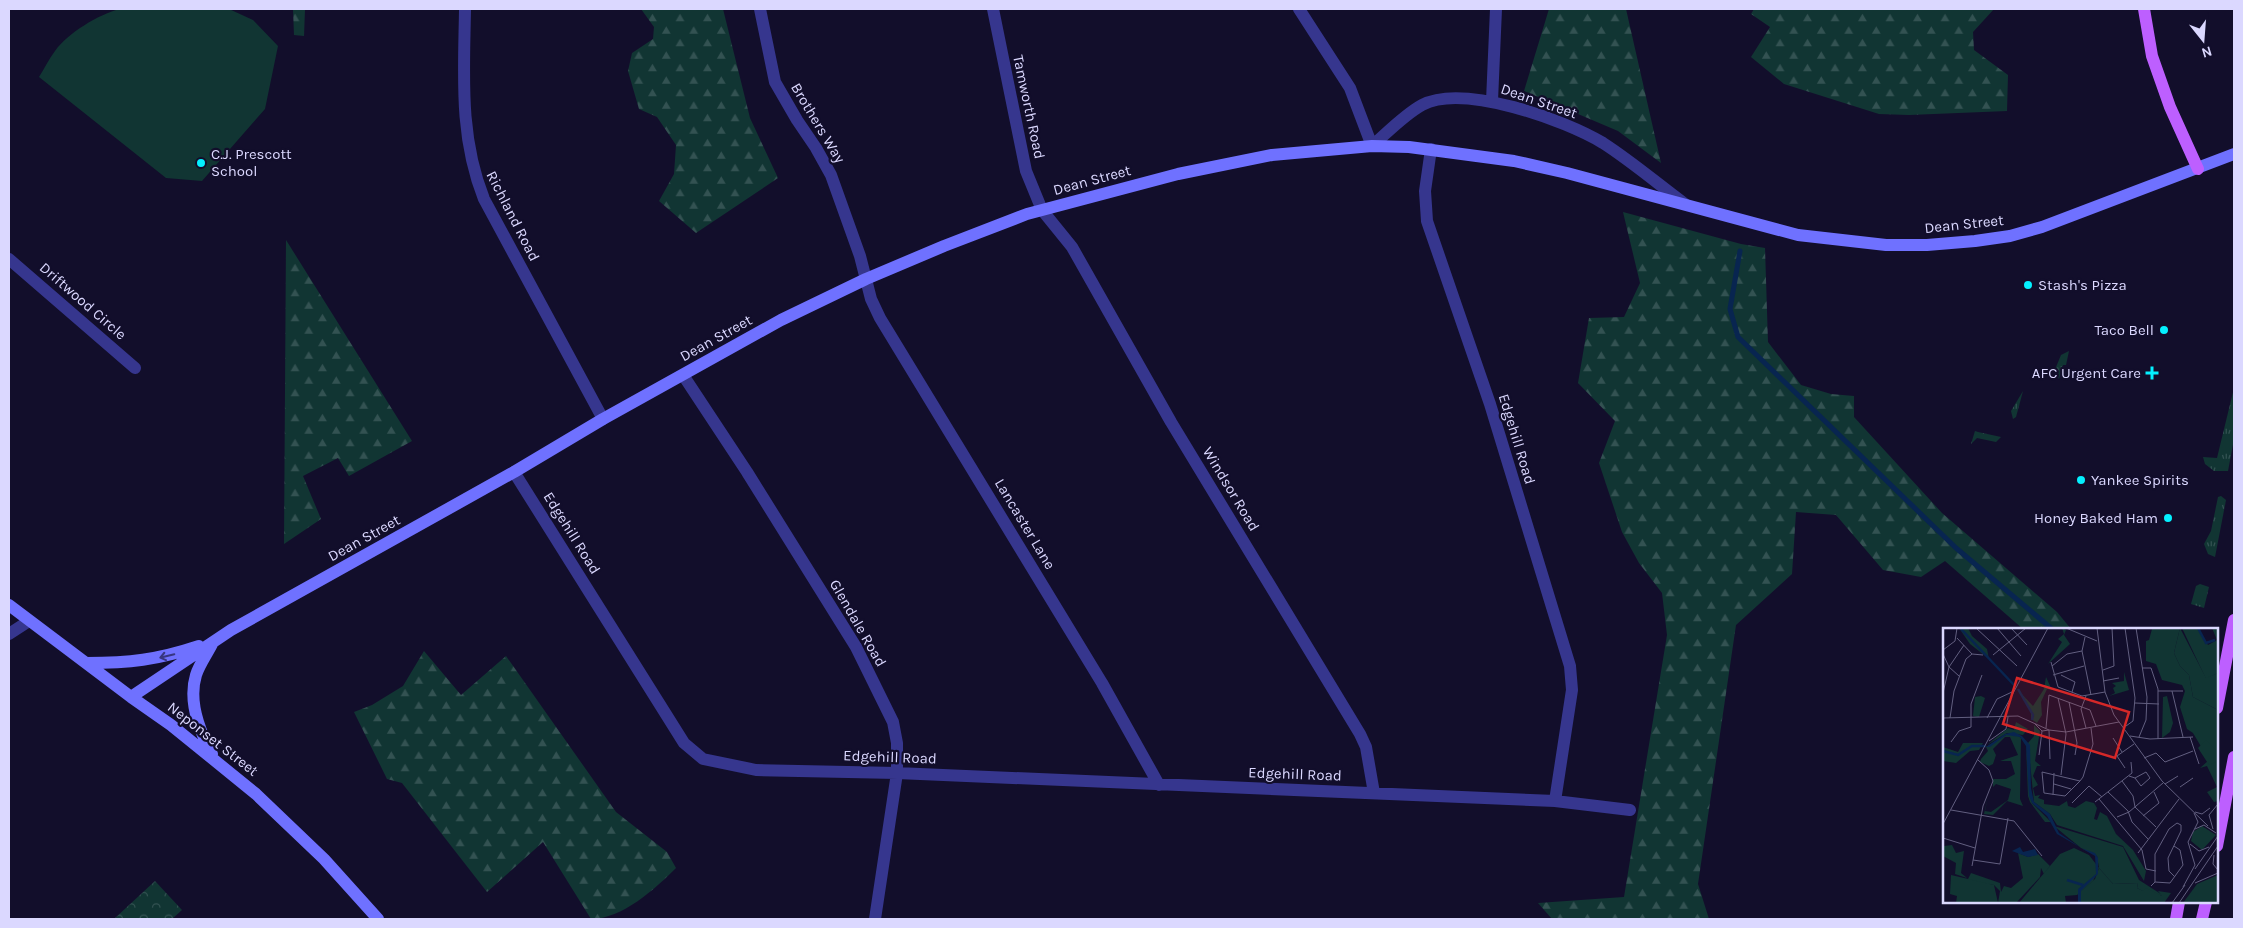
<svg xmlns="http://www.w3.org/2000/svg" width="2243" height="928" font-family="Karla,sans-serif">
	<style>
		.grass { fill: url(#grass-tufts) }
		.forest { fill: url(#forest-firs) }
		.park { fill: url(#park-crowns) }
		.pitch { fill: #113533 }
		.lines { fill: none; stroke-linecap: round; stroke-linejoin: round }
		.stream { stroke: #082550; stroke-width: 5 }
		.minor { stroke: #36368e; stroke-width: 12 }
		.secondary { stroke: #6f71ff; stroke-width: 12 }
		.primary { stroke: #bd5fff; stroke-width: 12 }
		.oneway { stroke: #373680 }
		.poi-dot { fill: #04f0ff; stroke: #120e2b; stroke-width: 2 }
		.labels { text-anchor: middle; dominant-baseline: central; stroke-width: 4.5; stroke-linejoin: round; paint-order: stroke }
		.street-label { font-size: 15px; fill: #dbd8ff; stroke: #120e2b }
		.poi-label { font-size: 15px; fill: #dbd8ff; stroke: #120e2b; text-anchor: start }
		.inset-river { fill: none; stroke: #082550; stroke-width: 2.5 }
		.inset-road { fill: none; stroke: #625f80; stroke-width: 1 }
		.view { fill: #d62828; fill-opacity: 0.15; stroke: #d62828; stroke-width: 2.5 }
		.inset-edge { fill: none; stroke: #dbd8ff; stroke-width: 2.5 }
	</style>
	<defs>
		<pattern id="grass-tufts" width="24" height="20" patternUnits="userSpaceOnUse" patternTransform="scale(1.25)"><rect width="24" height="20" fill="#113533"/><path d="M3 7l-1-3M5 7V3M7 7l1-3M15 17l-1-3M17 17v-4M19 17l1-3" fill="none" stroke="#335252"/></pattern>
		<pattern id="forest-firs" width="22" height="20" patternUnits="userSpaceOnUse" patternTransform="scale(1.25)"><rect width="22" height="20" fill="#113533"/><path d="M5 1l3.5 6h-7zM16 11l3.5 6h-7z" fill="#335252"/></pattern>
		<pattern id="park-crowns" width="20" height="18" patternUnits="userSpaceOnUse" patternTransform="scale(1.25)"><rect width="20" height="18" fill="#113533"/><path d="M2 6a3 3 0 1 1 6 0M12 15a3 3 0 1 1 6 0" fill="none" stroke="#335252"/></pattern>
	</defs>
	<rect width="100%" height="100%" fill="#120e2b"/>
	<path class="grass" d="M2069,351l-3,14h-3l-4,14 -5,-7 7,-17z
		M2234,388v51l-6,32h-14l-9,-7 -2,-7 14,1z
		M2023,391l-7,26 -3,2 -2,-8z
		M1975,431l3,1 23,5 -5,5 -19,-4 -6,6z
		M2221,496l5,4 -11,57 -7,-3 -4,-10 7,-13 7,-34z
		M2200,584l9,3 -5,21 -13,-4 5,-18z"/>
	<path class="forest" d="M293,9h12l-1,27 -10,-1z
		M641,9h82l27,109 28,60 -82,55 -37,-32 15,-27 2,-29 -19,-28 -18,-8 -11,-38 4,-18 21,-14 1,-12z
		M1549,9h77l35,154 -43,-32 -94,-40z
		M1754,9h240l-21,23 1,18 34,25 -1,36 -98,4 -30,-1 -95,-30 -33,-27 19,-30 -19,-13z
		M1623,212l118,32 24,4 3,94 33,43 30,9 23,2v21l88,96 115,99 14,17h-48l-78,-68 -24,16 -38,-7 -47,-55 -40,-3 -4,62 -56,51 -38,259 11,35h-157l-14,-16 86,-6 43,-262 -5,-42 -23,-30 -17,-31 -23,-69 16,-42 -37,-38 11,-65 35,-1 16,-34z
		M286,240l126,201 -63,35 -11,-18 -35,18 18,43 -37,25z
		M424,651l37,44 45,-39 110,156 51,40 9,16c-21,21 -54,51 -85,51l-48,-77 -56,50 -85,-109 -15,-4 -33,-67 18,-7 31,-19z"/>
	<path class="park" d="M155,881l27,29 -10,9h-58z"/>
	<path class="pitch" d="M120,9h109l24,11 25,26 -13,63 -63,72 -36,-3 -127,-101c5,-8 10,-18 16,-26 13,-18 44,-37 65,-42z"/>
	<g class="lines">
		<path class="stream" d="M1740,251l-10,58 8,28 218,211 96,81"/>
		<path class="minor" d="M465,9c-1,66 -6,127 19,190l119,220
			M760,9l15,73 22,38 19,28 15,27 29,81 11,43 9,19 222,365 57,102
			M993,9l33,162 16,39 30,37 99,175 189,312 6,13 8,46
			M1299,9l51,79 22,58c16,-14 32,-31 50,-41 41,-22 143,15 181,38 28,18 55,41 82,61
			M1492,101l4,-92
			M9,259l126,109
			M683,375l64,97 109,175 37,75 4,21v30l-22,146
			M514,472l170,271 19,16 53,11 141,3 658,28 17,-111 -2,-24 -80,-262 -63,-183 -2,-30 6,-42
			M9,634l20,-13
			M1555,801l75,9"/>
		<path class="secondary" d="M9,605l122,92 40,28 85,69 68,65 54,60
			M86,663c43,0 71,-3 113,-17
			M131,697l100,-67 283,-158 89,-53 178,-99 85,-41 78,-33 83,-32 151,-40 94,-19 100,-9 37,1 105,14 53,12 231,62 88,10h41l48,-4 35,-5 32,-9 192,-73
			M212,754c-12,-22 -24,-53 -16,-79 3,-10 11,-21 16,-31"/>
		<path class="primary" d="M2144,9l8,47 18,51 28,62
			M2217,708l17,-88
			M2217,846l17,-89
			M2176,919l3,-17
			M2202,919l4,-17"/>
	</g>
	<defs><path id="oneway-shaft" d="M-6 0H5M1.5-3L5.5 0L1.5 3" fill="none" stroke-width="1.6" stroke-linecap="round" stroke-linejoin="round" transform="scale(1.25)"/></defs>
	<use class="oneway" href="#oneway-shaft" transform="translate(167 656) rotate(167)"/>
	<g class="poi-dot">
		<circle cx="201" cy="163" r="5"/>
		<circle cx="2028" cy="285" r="5"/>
		<circle cx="2164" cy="330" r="5"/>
		<path d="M2149.5 365.5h5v5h5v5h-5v5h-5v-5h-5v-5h5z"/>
		<circle cx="2081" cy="480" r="5"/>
		<circle cx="2168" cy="518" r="5"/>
	</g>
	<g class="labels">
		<g class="street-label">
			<text transform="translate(1539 101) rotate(19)">Dean Street</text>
			<text transform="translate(1029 107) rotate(78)">Tamworth Road</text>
			<text transform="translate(818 123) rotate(59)">Brothers Way</text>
			<text transform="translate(1092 180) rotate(-15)">Dean Street</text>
			<text transform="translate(513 216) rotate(63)">Richland Road</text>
			<text transform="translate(1964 224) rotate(-6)">Dean Street</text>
			<text transform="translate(83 301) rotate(41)">Driftwood Circle</text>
			<text transform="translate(716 338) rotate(-29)">Dean Street</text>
			<text transform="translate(1517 439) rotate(73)">Edgehill Road</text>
			<text transform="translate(1231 489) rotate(59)">Windsor Road</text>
			<text transform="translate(1025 524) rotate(59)">Lancaster Lane</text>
			<text transform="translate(572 533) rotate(58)">Edgehill Road</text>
			<text transform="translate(364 538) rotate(-29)">Dean Street</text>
			<text transform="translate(858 623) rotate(60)">Glendale Road</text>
			<text transform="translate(213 739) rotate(38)">Neponset Street</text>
			<text transform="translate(890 757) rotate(2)">Edgehill Road</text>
			<text transform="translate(1295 774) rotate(2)">Edgehill Road</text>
		</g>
		<g class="poi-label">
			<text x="211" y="154">C.J. Prescott<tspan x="211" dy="17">School</tspan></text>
			<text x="2038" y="285">Stash's Pizza</text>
			<text x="2154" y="330" text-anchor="end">Taco Bell</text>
			<text x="2141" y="373" text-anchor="end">AFC Urgent Care</text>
			<text x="2091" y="480">Yankee Spirits</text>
			<text x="2158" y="518" text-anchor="end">Honey Baked Ham</text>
		</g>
	</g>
	<g transform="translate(1943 628)">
		<rect width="275" height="275" fill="#120e2b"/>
		<path d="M239,0h16l10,17 9,-5 -5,-12h6v45l-12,6zM38,68l4,2 -6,19 -6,-1 2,-19z" fill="#113533"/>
		<path d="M16,0h9l4,8 15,13 2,10 -19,-15zM119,0l4,2 -2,5 6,9 -22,20 14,-22 -4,-3 6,-5zM237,0l-6,25 6,13 9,9 4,22 25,13v91l-4,1 -7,-10 10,-5 -10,-21 -7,2 9,-8 -16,-27 -6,-4 -7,-22 5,-16 -3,-6 -20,-5 -6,-16 -10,-3v-20l3,-1 3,-11zM181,44l5,18 -20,6 6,-3 -2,-5 3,-2 -4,-3 12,-2zM103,49l6,13 -5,-1 -6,13 1,13 -5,8 -6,-4v-7l-14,-23 16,17 11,-17zM224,68l6,27 -3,9 -8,6 1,-41zM73,94l12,7 -5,6 -16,-2 -20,12 21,-17 6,2zM91,97l6,6 -5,30 6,5h-4l-4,10 5,9 -5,3 2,8 5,-1 -2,3 6,2v4l15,2 8,-5 1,5 7,2 11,-7 8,2 3,5 -3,11 3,1 3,-8 7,4 9,18 17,16 13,21 -2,10 -21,-35 -66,-21 -7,-11 -16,-12 -6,-59 6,-7zM73,106l5,4 -1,61 3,7 -16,-5 -14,14 -9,-1 4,-18 -3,15 6,1 17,-12 3,-11 -15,-5 -3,3v-8h13l9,-5 -4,-13h-11l18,-6 -8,-18h-5l-12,12 3,6 -3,9 -4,2 -9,-4 1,-3 7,-8 -2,-4 20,-12zM20,115h20l-4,7 -9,1 -14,12 -13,-2v-14l15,5zM83,117l6,58 19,19h-6l-15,-20 -2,-6zM111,198l69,21 16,33 25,16 -20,-4 -7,-4 1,-5 -25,1 -14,-16 -2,-12 -16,-8zM259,198l14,9 -14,15 -11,-9 2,-9zM0,212l1,6 8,-1 4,8 8,-2 -3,22 6,5 -12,-4 1,-11 -13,-7zM75,225l10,4 10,-3 12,12 -6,8 -3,-6 -1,9 -24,26h-18l2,-12 -6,-6 -27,-4 4,-8 29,10 1,9 3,-6 7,2 12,-10z" fill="#113533"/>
		<path d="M237,0l26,50 12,-5v37l-25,-13 -4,-22 -9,-9 -6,-13zM156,240l14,16 25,-1 -1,5 6,3 3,-3 16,8 -4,-5 13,2 -7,10h-83v-12l14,-12zM8,247l43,10 4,18h-42l1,-7 -7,-2zM275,247v28h-35l14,-19z" fill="#113533"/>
		<path d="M263,112l12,12v9l-9,4 -11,-17zM131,220l15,7 10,13 -6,13 -16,14 -12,1 1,7h-47l41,-49z" fill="#113533"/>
		<path d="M71,104l8,4 8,9 1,43 3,14 16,12 9,19 22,15 14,5 3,5v16l-17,17v12h-3v-14l18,-15 -1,-18 -38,-22 -10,-18 -15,-13 -3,-7 -3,-50 -6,-9 -14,-2 -16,12h-4l19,-13zM77,219l3,5 12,-3 3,6 -10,2 -16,-6z" fill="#082550"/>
		<path class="inset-river" d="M255,0l8,15 9,-3M18,1l53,56M75,61l15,26 -1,5M0,123l15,4 14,-9h14M124,252l16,5"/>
		<path class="inset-road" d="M33,0l41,38M54,0l24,28M68,0l16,17M123,0l31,13M154,0l8,64 9,23 48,66 46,45M182,0l10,70 -2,23 -7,5M193,0l11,69 -1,23 -7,17M142,9l-3,14 9,44M14,10l15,16M0,22l12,-9 2,-13M0,26l6,13 10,9M50,27l33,-27M108,34l7,25 24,9 23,-4M109,38l15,-12 15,-3M199,40h9l7,21v50M160,42l11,-4 -2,-38M110,47l31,-9M118,47l14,7 -3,10M160,53l16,-3M215,63h25M229,63l11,46M0,65l6,-26 15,-22M143,68l-5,13 5,19M115,70l8,36 -5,41M126,74l8,41 -2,12M192,75l24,1M0,90l75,-2 31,14 17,2 53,-10M7,90l4,-27 12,-32 6,-5 11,1M44,90l10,-19 15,-7M92,96l7,7 7,-1 1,29M103,100l3,-33 41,15 6,16M187,108l20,3 43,-2M247,109l9,27M170,110l9,14M46,113l17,-12 2,-12M8,114l8,-11 12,-4v-23l11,-29M96,127l3,-24M201,130l12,-5 9,9 28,-11M182,140l-8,-12 17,-12M186,148l6,2 11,-6 4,6 -9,8 -6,-8M137,153l-38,-9 2,21 21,3 15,-15 3,-4 10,-33 -2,-16M179,153l11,15 2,11 21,20M111,156l17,5M222,156l13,-8M237,159l13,-9M165,164l20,19 4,11 16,17M110,167l1,-22M156,171l43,51 4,19 10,2M152,174l37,-29 -1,-11M129,175l17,-17 13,11M8,182l63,11 28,35M252,184l7,2 8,-6M200,188l16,-13 -5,-11M174,189l12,-5 34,-29M0,196l105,-196M252,201l9,-4 12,8M270,201l-4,-14 9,-11M0,210l32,10M247,216l9,7 10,-4M195,225l41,-54M271,227l-1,9 5,6M30,232l27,4 8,-46M29,238l11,-60 10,-25 -4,-11 -11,-10M252,241l23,-33M212,254v-28l14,-25 8,-6 4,2v6l-13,27 1,13 6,6M252,255l23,-10M208,258l4,-4 15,1 13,-18 -3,-15 -6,-4M240,259l12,-22 -7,-23 10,-20 -4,-9M229,275l13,-18M236,275l39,-57"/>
		<path class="view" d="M74,50l112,34 -14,46 -112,-34z"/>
		<rect width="275" height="275" class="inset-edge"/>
	</g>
	<rect width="2243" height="928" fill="none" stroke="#dbd8ff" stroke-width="20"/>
	<g transform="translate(2203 40) rotate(163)" stroke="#120e2b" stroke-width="4" paint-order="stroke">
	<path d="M0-4L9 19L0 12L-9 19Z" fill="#dbd8ff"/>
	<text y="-8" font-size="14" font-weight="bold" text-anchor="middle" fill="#dbd8ff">N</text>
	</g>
</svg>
